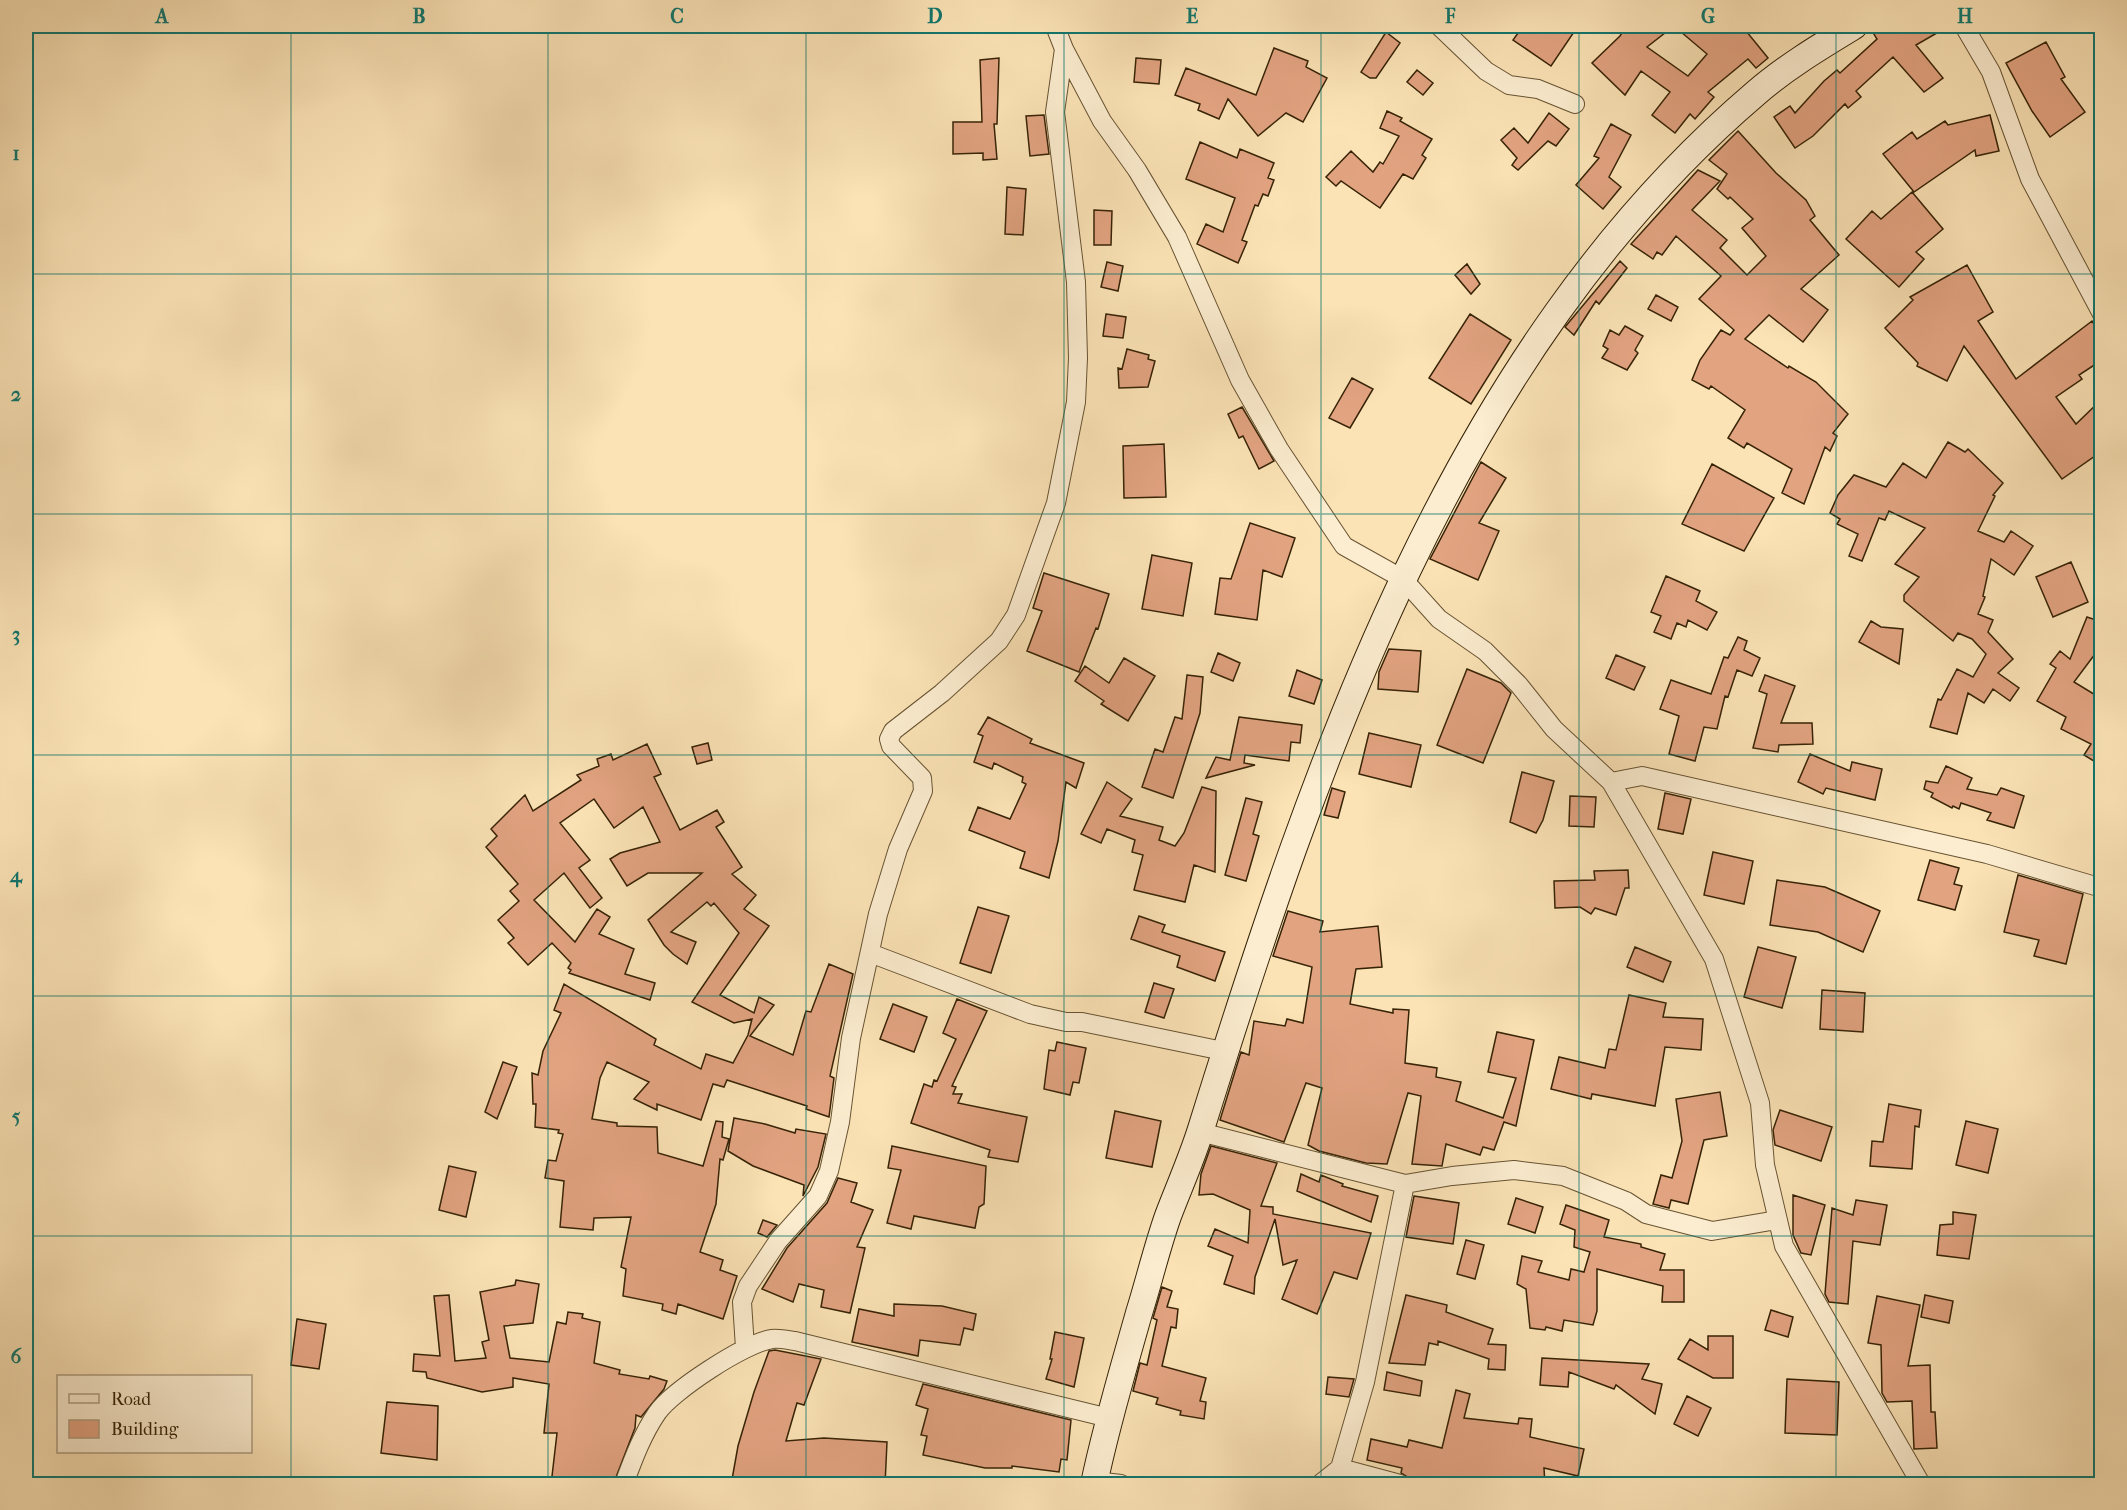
<svg xmlns="http://www.w3.org/2000/svg" width="2127" height="1510" font-family="'IM FELL French Canon',serif">
	<style>
		.building { fill: #e2a381; stroke: #362306; stroke-width: 1.5; fill-rule: evenodd }
		.lines { fill: none; stroke-linecap: round; stroke-linejoin: round }
		.minor-casing { stroke: #675332; stroke-width: 20 }
		.secondary-casing { stroke: #362306; stroke-width: 28 }
		.minor { stroke: #fcedd0; stroke-width: 18 }
		.secondary { stroke: #fcedd0; stroke-width: 26 }
		.grid { fill: none; stroke: #0f766e; stroke-width: 1.5; stroke-opacity: 0.55 }
		.neatline { fill: none; stroke: #0f766e; stroke-width: 2 }
		.grid-label { font-size: 20px; text-anchor: middle; font-weight: bold; fill: #0f766e }
	</style>
	<rect width="100%" height="100%" fill="#fbe3b6"/>
	<filter id="stains"><feTurbulence type="fractalNoise" baseFrequency=".00333" numOctaves="4"/><feColorMatrix values="0 0 0 0 .2 0 0 0 0 .09 0 0 0 0 .02 0 0 0 .5 -.17"/></filter>
	<radialGradient id="worn" r=".72"><stop offset=".6" stop-color="#630" stop-opacity="0"/><stop offset="1" stop-color="#630" stop-opacity=".3"/></radialGradient>
	<path class="building" d="M1523,26h55l-27,40 -38,-26z
		M1626,26h116l26,32 -12,10 -8,-9 -40,33 6,5 -19,22 -5,-5 -15,19 -23,-18 18,-23 -29,-21 -16,24 -33,-32 28,-27zM1674,26l33,28 -19,22 -41,-29z
		M1869,26h80l-33,19 27,33 -19,14 -31,-35 -37,34 5,6 -13,11 -3,-4 -32,32 -18,12 -21,-31 16,-11 5,7 29,-32 13,-11 3,3 37,-34z
		M1386,32l14,11 -24,35h-6l-9,-6z
		M2046,42l19,35 -4,2 24,33 -35,25 -18,-26 -26,-48z
		M1274,48l34,13 -2,6 21,11 -24,44 -17,-9 -28,23 -30,-37 -9,20 -21,-9 2,-6 -25,-9 11,-27 70,27z
		M999,58l-2,66h-3l3,35 -14,1v-7l-30,1v-32h29l-2,-62z
		M1136,58l25,2 -2,24 -25,-2z
		M1417,70l16,13 -10,12 -16,-13z
		M1387,111l15,7 -2,3 32,18 -10,16 4,3 -13,21 -10,-5 -23,34 -39,-27 -5,5 -10,-9 25,-26 22,21 7,-10 3,2 16,-28 -19,-8z
		M1549,113l20,16 -13,17 -8,-5 -30,29 -6,-5 5,-7 -16,-18 13,-12 14,15z
		M1044,115l5,39 -19,2 -4,-40z
		M1990,115l9,36 -23,5 -1,-6 -61,42 -31,-38 29,-22 5,7 28,-18 3,4z
		M1611,124l20,11 -22,42 12,10 -18,22 -27,-24 23,-27 -5,-2z
		M1738,131l38,42 30,27 9,16 -5,4 29,35 -38,34 27,21 -25,32 -34,-27 -24,24 43,29 1,-2 27,16 32,32 -15,19 4,3 -7,15 -5,-4 -21,57 -22,-11 10,-24 -45,-26 -3,5 -16,-10 17,-28 -34,-24 -2,3 -17,-9 8,-20 21,-30 9,5 4,-5 -35,-31 22,-23 -45,-40 -14,19 -5,-3 -4,7 -22,-15 67,-74 22,11 -28,29 35,30 -7,8 27,27 19,-19 -24,-28 11,-9 -23,-22 -2,2 -11,-10 10,-15 -18,-14z
		M1200,142l37,16 3,-9 34,14 -6,15 6,2 -6,16 -5,-2 -5,12 -3,-1 -13,35 5,2 -9,21 -41,-19 9,-20 17,8 12,-34 -49,-19z
		M1007,187l19,2 -3,46 -18,-1z
		M1912,192l31,37 -27,23 8,7 -25,28 -53,-48 26,-28 9,8z
		M1094,210l18,1 -1,34h-17z
		M1620,261l7,7 -28,36 -3,-3 -22,34 -9,-8z
		M1107,262l16,4 -5,25 -17,-4z
		M1467,264l13,20 -9,10 -16,-19z
		M1967,265l26,47 -15,9 38,58 76,-58 10,15v24l-23,15 3,4 -26,18 20,27 26,-25v52l-40,28 -98,-133 -17,35 -30,-15 1,-3 -33,-35 28,-28 -3,-3z
		M1656,295l22,12 -7,14 -23,-12z
		M1106,314l20,3 -3,21 -20,-2z
		M1470,314l41,26 -40,64 -42,-26z
		M1625,326l18,10 -8,14 3,3 -11,17 -25,-12 6,-9 -5,-3 7,-16 9,5z
		M1127,349l22,6 -1,4 7,2 -7,26 -29,1 -1,-20 4,1z
		M1352,378l21,11 -23,39 -21,-10z
		M1242,407l32,54 -15,8 -16,-33 -4,2 -11,-24z
		M1948,442l17,10 3,-3 35,34 -10,12 2,1 -17,35 26,11 7,-11 22,15 -19,29 -23,-16 -8,37 2,1 -7,17 15,6 -5,12 25,27 -15,14 21,15 -9,13 -17,-12 -9,14 -16,-10 -11,41 -27,-7 8,-28 3,1 16,-31 16,8 13,-23 -14,-15 -14,-6 -5,8 -49,-40v-6l15,-18 -24,-13 30,-36 -36,-17 -4,9 -6,-2 -17,43 -13,-5 9,-22 -21,-10 3,-5 -10,-6 8,-18 16,-20 32,12 17,-24 23,15z
		M1164,444l2,53 -42,1 -1,-52z
		M1481,462l25,16 -27,45 20,8 -21,49 -48,-21z
		M1712,464l62,34 -30,53 -62,-27z
		M1250,523l45,15 -13,39 -19,-7 -6,50 -42,-6 5,-36 11,1z
		M1152,555l40,8 -9,53 -41,-7z
		M2071,562l17,40 -35,15 -17,-40z
		M1044,573l65,21 -11,35 -2,-1 -17,44 -52,-21 15,-40 -9,-3z
		M1666,576l34,15 -4,10 21,11 -10,18 -19,-10 -2,7 -9,-4 -6,16 -17,-7 7,-16 -10,-4z
		M2087,617l15,5v35l-7,-3 -21,28 28,17v67l-18,-11 7,-11 -30,-15 5,-12 -29,-16 19,-33 -6,-4 10,-13 10,8z
		M1871,621l10,6 22,2 -4,35 -40,-22z
		M1738,637l9,4 -3,9 16,8 -8,18 -15,-6 -9,27 -3,-1 -8,33 -13,-2 -9,34 -26,-7 10,-38 -19,-7 11,-29 40,14 13,-37 4,1z
		M1389,649l32,2 -3,41 -40,-3 1,-17z
		M1218,653l22,10 -7,18 -22,-9z
		M1616,655l29,12 -11,23 -28,-12z
		M1124,658l31,18 -27,45 -27,-17 3,-3 -29,-20 10,-15 24,17z
		M1467,669l34,14 10,10 -28,70 -46,-18z
		M1297,670l25,10 -8,24 -25,-8z
		M1187,675l16,2 -3,36 -27,85 -31,-11 13,-38 8,3 12,-35 7,2z
		M1765,675l30,11 -14,37h31l1,21 -34,1 -1,7 -25,-4 14,-54 -8,-3z
		M988,717l44,22 -2,4 54,20 -8,25 -10,-6 -8,59 -9,37 -29,-10 5,-16 -56,-22 9,-23 32,12 16,-35 -4,-2 1,-5 -29,-14 -2,6 -18,-7 9,-26 -5,-2z
		M1239,717l63,8 -2,18 -9,-1 -2,19 -44,-6 -1,8 11,2 -49,13 10,-21 14,3z
		M1369,733l52,12 -10,42 -52,-13z
		M708,743l4,17 -15,4 -5,-17z
		M647,744l14,30 -7,3 26,53 37,-20 7,12 -8,5 26,40 -10,7 24,21 -12,14 25,17 -49,69 34,18 5,-16 15,8 -24,31 43,19 13,-44 5,1 18,-48 24,10 -23,102 4,2 -5,39 -23,-8 1,-3 -80,-26 -3,7 -11,-3 -12,36 -44,-16v6l-23,-11 15,-17 -42,-20 -7,16 -8,41 25,4v3l40,1 1,26 45,13 13,-45 7,1 -1,15 7,2 -6,21 -3,-1 -4,45 -16,48 23,8 -3,10 17,6 -14,43 -45,-15 -2,10 -14,-4 1,-6 -40,-8 3,-27 -5,-2 10,-50 -37,1 -1,12 -33,-3 4,-46 -19,-3 3,-18 8,1 7,-27 -5,-1 1,-3 -24,-3 1,-23h-3l-1,-31 6,2 5,-24 18,-38 -7,-3 10,-26 92,55 -2,6 47,24 5,-15 27,9 15,-28 4,-16 -18,4 -42,-21 47,-69 -25,-30 -3,3 -4,-4 -36,30 25,10 -9,22 -14,-10 -9,-9 -16,-25 54,-47h-54l-21,13 -17,-27 10,-6 40,-11 -17,-35 -29,21 -20,-29 -34,24 30,37 -11,8 23,30 -12,10 -26,-35 -30,27 41,42 22,-33 13,8 -11,17 35,15 -9,25 30,9 -5,17 -81,-27 2,-3 -3,-2 3,-5 -19,-20 -24,22 -20,-22 6,-5 -16,-18 21,-19 -9,-10 8,-7 -32,-37 11,-11 -6,-7 34,-34 8,16 48,-31 -4,-5 22,-9 -2,-7 14,-5 2,6z
		M1810,754l40,17 2,-9 30,7 -7,31 -49,-12 -3,6 -25,-12z
		M1946,766l26,12 -5,11 30,6 4,-7 23,8 -10,32 -27,-8 4,-7 -30,-10 -2,6 -6,-3 -1,2 -21,-11 2,-4 -9,-4 2,-8 12,2z
		M1522,772l32,9 -11,39 -7,13 -26,-11z
		M1107,782l25,17 -12,17 43,11 -4,13 16,6 9,-13 18,-46 14,4 -1,81 -21,-7 -9,37 -51,-12 9,-35 -11,-3 3,-12 -28,-11 -6,14 -20,-9z
		M1332,788l13,4 -7,26 -14,-3z
		M1665,793l26,6 -8,35 -25,-5z
		M1570,796l26,1 -2,30 -25,-1z
		M1246,798l16,4 -9,32 6,2 -13,45 -21,-6z
		M1713,852l40,9 -9,43 -40,-9z
		M1930,860l29,8 -5,16 8,2 -7,24 -37,-10z
		M1628,870l1,18h-4l-9,27 -21,-7 -4,6 -11,-7 -25,1 -1,-27 41,-1 -1,-9z
		M2018,875l65,19 -17,70 -32,-8 5,-16 -35,-8z
		M1777,880l48,7 55,24 -17,41 -45,-20 -48,-7z
		M978,907l31,9 -18,57 -31,-10z
		M1288,911l35,10 -3,11 58,-6 4,41 -26,2 -6,35 43,9v-4l16,1 -4,53 32,5 -1,9 25,5 -5,19 47,17 13,-40 -28,-6 9,-40 37,8 -18,86 -12,-4 -10,28 -11,-3 -3,8 -34,-11 -4,22 -30,-2 9,-68 -13,-3 -21,71 -21,-1 -47,-12 -11,-6 14,-57 -16,-5 -22,59 -64,-22 21,-68 8,3 5,-34 31,5 2,-7 16,4 9,-56 -39,-11z
		M1139,916l26,9 -3,7 63,20 -10,29 -38,-14 3,-11 -49,-17z
		M1635,947l36,15 -8,20 -36,-15z
		M1758,947l38,10 -14,51 -38,-11z
		M1154,983l20,6 -10,29 -19,-6z
		M1822,990l43,3 -2,39 -43,-3z
		M1629,995l37,8 -3,14 40,2 -2,31 -36,-3 -10,59 -63,-12 -1,5 -40,-10 8,-32 46,11 4,-19 7,1z
		M957,999l30,12 -35,75 4,1 -3,7h9l-4,9 69,14 -9,45 -30,-5 2,-7 -79,-27 13,-39 8,3 2,-7 3,1 19,-42 -13,-6z
		M893,1004l34,13 -13,35 -34,-13z
		M1057,1042l29,6 -7,35 -6,-1 -3,13 -26,-6 5,-39 6,1z
		M503,1062l14,5 -20,52 -12,-7z
		M1720,1092l7,44 -23,4 -16,64 -17,-4 -2,8 -16,-4 8,-29 11,3 10,-37 -6,-42z
		M1889,1104l32,6 -2,17 -4,-1 -3,43 -42,-3 2,-25 11,1z
		M1780,1110l52,17 -11,34 -46,-16 -2,-15z
		M1115,1111l46,10 -9,46 -46,-9z
		M734,1118l31,6 30,9 1,-4 30,5 -8,33 -15,29 1,-11 -51,-19 -25,-15z
		M1966,1121l32,8 -10,44 -32,-8z
		M892,1146l94,20 -2,38 -5,3 -4,21 -61,-12 -3,13 -24,-6 14,-53 -13,-2z
		M1211,1146l66,17 -16,43 12,1v7l98,19 -14,46 -23,-7 -17,42 -35,-15 15,-39 -14,5 -8,-46 -20,58 -1,17 -30,-10 9,-28 -25,-10 7,-17 33,14 2,-33 -37,-16 -14,1 2,-21z
		M449,1166l27,6 -10,45 -27,-7z
		M1301,1174l18,8 2,-7 22,9 -1,2 36,10 -7,26 -74,-31z
		M838,1178l19,5 -6,19 22,8 -16,37 8,1 -15,65 -29,-6 3,-17 -25,-6 -6,18 -31,-13 25,-41 40,-45z
		M1793,1195l32,10 -14,50 -10,-2 -8,-18z
		M1414,1196l45,7 -6,41 -47,-7z
		M1516,1198l27,9 -8,26 -27,-9z
		M1856,1200l31,5 -7,40 -27,-4 -5,63 -19,-2 -4,-8 7,-86 21,7z
		M1566,1205l43,15 -5,17 37,7v3l24,7 -5,16h24v32h-22l1,-16 -66,-17v42l-4,14 -29,-5 -2,11 -16,-4 -1,3 -15,-2 -4,-39 -9,-5 5,-28 20,5 -4,11 31,8 2,-11 13,3 6,-20 -16,-5 1,-17 -15,-6z
		M1953,1212l23,3 -7,44 -32,-4 3,-30 13,-1z
		M763,1220l14,5 -10,12 -9,-4z
		M1466,1240l18,5 -9,34 -18,-5z
		M516,1280l23,4 -6,39 -29,3 6,32 39,4 8,-40 9,2 2,-12 15,2 -1,4 18,4 -6,41 26,7 -1,4 30,5 1,-3 17,5 -3,8 -23,28 -5,-2 -1,13 -22,57h-62l6,-52h-13l5,-49 -36,-6v9l-31,5 -55,-14 -1,-6 -13,-1 1,-17 26,2 -6,-60 15,-1 6,66 31,-3 -4,-16 7,-2 -9,-48 35,-7z
		M1162,1287l10,4 -5,16 11,2 -2,19 -5,-1 -9,39 44,12 -6,23 6,1 -2,17 -24,-4 1,-4 -25,-7 2,-6 -25,-7 7,-28 7,2 10,-45 -4,-2z
		M1406,1295l41,10 -1,7 47,17 -5,15 18,1 -1,25 -17,-1 1,-10 -51,-18v4l-9,-2 -4,22 -36,-2z
		M1925,1295l28,6 -4,22 -28,-6z
		M1877,1296l43,9 -12,61 22,-1 1,47h4l2,36 -23,1 -2,-48 -25,1 -5,-9 -1,-48 -13,-2z
		M894,1304l48,2 34,8 -3,16 -9,-2 -4,17 -40,-5 -2,16 -66,-14 7,-33 35,7z
		M1771,1310l22,7 -5,20 -23,-7z
		M297,1319l29,5 -7,45 -28,-4z
		M1055,1332l29,6 -10,49 -28,-8 6,-20h-2z
		M1708,1336h25v42h-20l-35,-19 12,-20 18,11z
		M775,1350l46,9 -17,46 -7,-2 -11,38 38,-3 63,4 -2,43h-154l7,-39 16,-54 15,-41z
		M1542,1358l107,6 -7,15 20,5 -7,30 -39,-29 -2,4 -45,-17 -1,15 -28,-2z
		M1387,1372l35,9 -2,15 -36,-6z
		M1328,1377l26,2 -5,18 -23,-3z
		M1787,1379l52,3 -2,53 -52,-2z
		M923,1384l148,36 -4,40 -6,-1 -2,13 -47,-6v2h-27l-62,-13 4,-19 -6,-1 7,-26 -12,-4z
		M1456,1390l14,4 -6,24 54,6 1,-6 13,1 -2,18 54,12 -6,27 -34,-8 1,17h-109l-27,-7 -8,-5 1,-5 -35,-8 4,-21 36,8 2,-7 33,8z
		M1687,1396l24,12 -13,28 -24,-12z
		M387,1402l51,4 -1,54 -56,-7z"/>
	<g class="lines">
		<g class="minor-casing">
			<path id="minor" d="M1439,26l47,45 23,14 29,4 37,15
				M1964,26l27,46 39,107 72,135
				M1064,49l38,72 35,49 40,67 63,143 39,69 65,97 59,33 36,40 46,32 34,34 35,44 57,53 103,177 46,144 5,62 19,81 137,238
				M1611,782l31,-6 345,78 115,34
				M870,953l160,61 36,8h16l141,29
				M1200,1132l205,52 47,-8 62,-6 49,6 63,25 20,13 66,17 65,-11
				M745,1348l-3,-46 6,-16 30,-45 40,-45 11,-25 11,-49 11,-84 27,-124 20,-65 25,-58 -1,-13 -31,-32 -2,-7 4,-8 49,-38 57,-52 17,-26 40,-112 20,-101 2,-44 -2,-76 -21,-170 9,-63 -9,-23
				M1340,1468l25,-86 40,-198
				M1095,1481l26,3
				M624,1484c9,-24 18,-49 33,-71 15,-22 88,-70 115,-74 7,-1 16,1 23,2l314,77
				M1320,1484l20,-16 60,16"/>
		</g>
		<g class="secondary-casing">
			<path id="secondary" d="M1094,1484c12,-58 29,-114 45,-171 10,-32 18,-66 29,-97 11,-29 24,-58 33,-87 115,-369 252,-778 555,-1036 30,-26 65,-47 98,-67"/>
		</g>
		<use href="#minor" class="minor"/>
		<use href="#secondary" class="secondary"/>
	</g>
	<path class="grid" d="M291,26v1458M548,26v1458M806,26v1458M1064,26v1458M1321,26v1458M1579,26v1458M1836,26v1458M26,274h2076M26,514h2076M26,755h2076M26,996h2076M26,1236h2076"/>
	<rect width="2127" height="1510" fill="none" stroke="#fbe3b6" stroke-width="66"/>
	<rect x="57" y="1375" width="195" height="78" fill="#fcedd0" stroke="#ad9c7f" stroke-width="1.5"/>
	<rect x="69" y="1394" width="30" height="9" fill="#fcedd0" stroke="#ad9c7f" stroke-width="1.5"/>
	<text x="111" y="1405" font-size="18" fill="#362306">Road</text>
	<rect x="69" y="1420" width="30" height="18" fill="#e2a381" stroke="#ad9c7f" stroke-width="1.5"/>
	<text x="111" y="1435" font-size="18" fill="#362306">Building</text>
	<rect x="33" y="33" width="2061" height="1444" class="neatline"/>
	<g class="grid-label">
		<text x="162" y="23">A</text>
		<text x="419" y="23">B</text>
		<text x="677" y="23">C</text>
		<text x="935" y="23">D</text>
		<text x="1192" y="23">E</text>
		<text x="1450" y="23">F</text>
		<text x="1708" y="23">G</text>
		<text x="1965" y="23">H</text>
		<text x="16" y="160">1</text>
		<text x="16" y="401">2</text>
		<text x="16" y="641">3</text>
		<text x="16" y="882">4</text>
		<text x="16" y="1123">5</text>
		<text x="16" y="1363">6</text>
	</g>
	<rect width="100%" height="100%" filter="url(#stains)"/>
	<rect width="100%" height="100%" fill="url(#worn)"/>
</svg>
